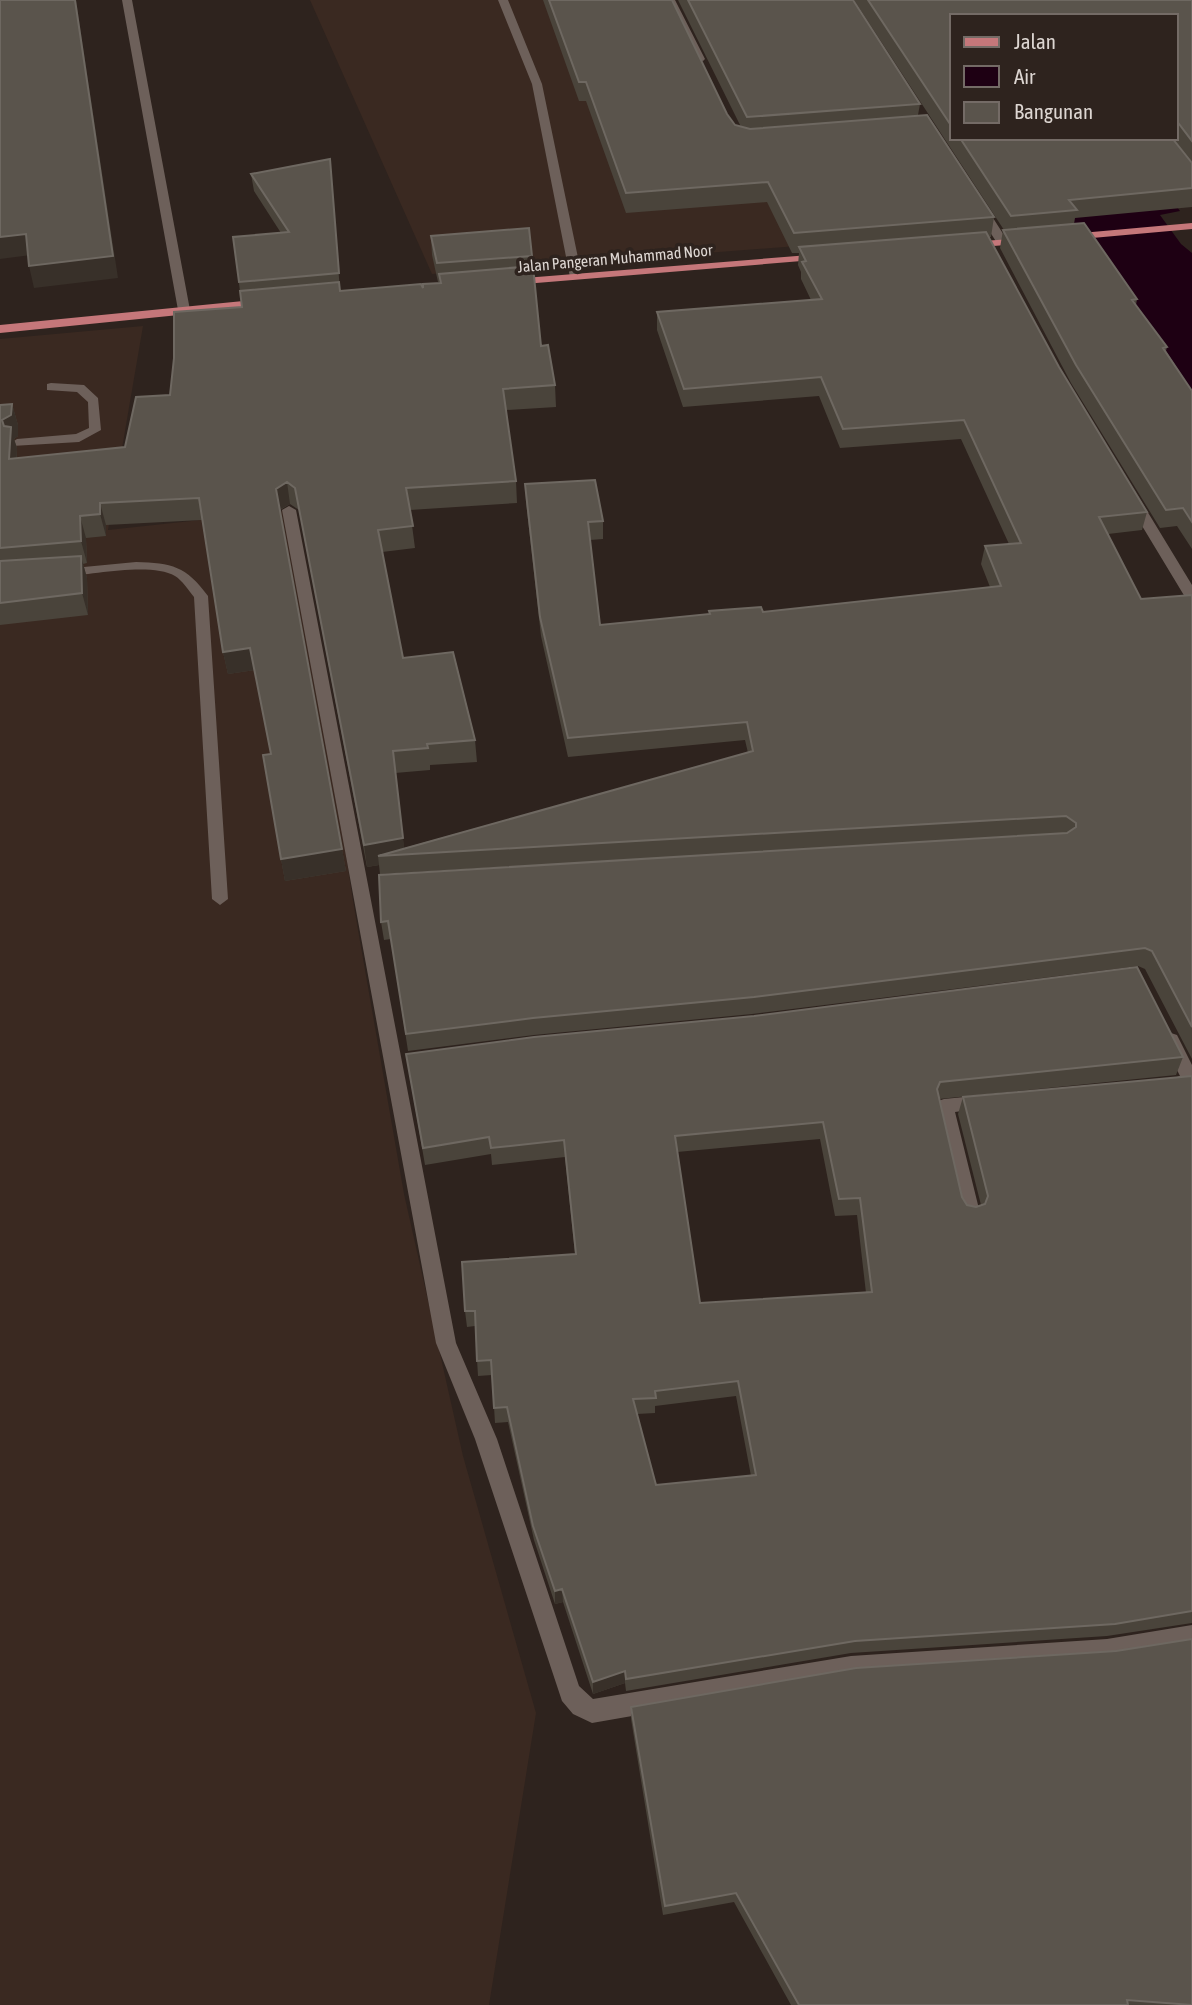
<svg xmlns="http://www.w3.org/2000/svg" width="1192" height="2005" font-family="'Asap Condensed',sans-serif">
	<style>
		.built { fill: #3a2921 }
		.water { fill: #1e0013 }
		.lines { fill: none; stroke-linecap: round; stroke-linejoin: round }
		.minor { fill: #6d605a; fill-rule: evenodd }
		.major { fill: #c5777a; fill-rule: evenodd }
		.wall { fill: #4a443b; fill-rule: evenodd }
		.shaded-wall { fill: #383029 }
		.building { fill: #5a544c; stroke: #6e6861; stroke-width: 2; fill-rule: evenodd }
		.labels { text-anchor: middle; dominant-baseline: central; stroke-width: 7; stroke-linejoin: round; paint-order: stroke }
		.far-street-label { font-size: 16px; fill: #ddd6d2; stroke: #2e231e }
	</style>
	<rect width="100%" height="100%" fill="#2e231e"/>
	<path class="built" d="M310,0h350l138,246 -366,28z
		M143,326l-35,204 186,-20 59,391 51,293 59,262 73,257 -47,292h-489v-1666z"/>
	<path class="water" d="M1127,138l53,73 -20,4 21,29 11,9v253l-161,-250z"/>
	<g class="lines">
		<path class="minor" d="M122,0h10l58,310 -6,4 -6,-4z
			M498,0h10l34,84 40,193 -2,2 -10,-2 -38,-193z
			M665,0h10l30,59 -2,2 -8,-2z
			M980,204l6,3 23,36 -2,2 -10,-2 -23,-36z
			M51,383l33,2 14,13 3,32 -22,12 -67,4 -1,-3 6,-4 59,-5 13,-6 -1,-26 -11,-10 -30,-2v-6z
			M1134,497l7,4 51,84v16l-7,-4 -58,-96z
			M289,506l7,4 160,833 41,96 82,247 14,13 258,-43 256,-17 85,-14v22l-85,14 -256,17 -259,45 -19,-9 -11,-13 -87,-262 -39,-96 -154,-833z
			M136,562c36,1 50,4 72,34l20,303 -8,6 -8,-6 -18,-302c-5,-6 -12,-17 -19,-21 -24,-14 -85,-1 -112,1l-7,-4 7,-4z
			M1171,1033l6,2 15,30v25l-21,-1 -3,-5 3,-5 9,-3 -18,-36 3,-5z
			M985,1095l6,2 3,5 -3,5 -36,5 25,101 -3,6 -7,2 -7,-2 -3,-6 -25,-107 3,-5 6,-2z"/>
		<path class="major" d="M1192,223v6l-122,11 -6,-3 6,-3z
			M1025,238l6,3 -2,2 -60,5 -6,-3 6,-3z
			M822,254l6,3 -2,2 -314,26 -6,-3 6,-3z
			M264,299l6,4 -2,3 -268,27v-8z"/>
	</g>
	<path class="wall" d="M543,0h129l55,114 8,11 6,2 -63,-127h175l67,104 -2,11 76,102 -3,20h-3l71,130 88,145 -5,18 -34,4 33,65 51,-4v464l-47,-90 -7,-3 -386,48 -218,21 -126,16 -17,-112 -7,1 -3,-18 350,-68 -351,20 -1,-9 -12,2 -68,-357 -9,-6 -10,6 66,361 -61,10 -4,-22 -10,-105 -16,-84 -27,4 -5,-22 -21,-132 -96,5v11l-20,2 1,25 -4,1 4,14 1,37 -88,10v-220l12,-1 6,21v11l-4,3 3,9v10l108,-11 45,-52 72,-88 -9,-70 48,-4 -27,-42 -3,-17 79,-15 10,132 83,-3 17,-5 -2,-1 -6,-27 -1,-19 101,20 9,90 14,39 1,22 -50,3 10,71 1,22 -107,7 5,38 -33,4 21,106 72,82 2,22 -47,3v5l-35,3 9,75 344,-95 -3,-13 -177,17 -27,-121 -15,-134 -1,-18 78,37v18l-13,1 10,85 109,-11v-3l54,1 227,-25 -9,-23 4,-18 24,-2 -48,-105 -121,9 -21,-52 -136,11 -26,-77v-18l154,-12 -10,-21v-7l-3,-7 1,-12h-7l-25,-51 -141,11 -40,-112h-7z
		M854,0h338v207l-117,11 -1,6 63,75 -1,6 31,42 -1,4 26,40v158l-15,-23 -17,2 -89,-145 -71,-135 3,-18h1zM952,16h224v122h-224z
		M406,1054l777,3 -7,18 -237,24 23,98 5,8 9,2 5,-2 -23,-91 5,-17 229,-21v547l-85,13 -256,17 -225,38 -1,-8 -32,11 -30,-92 -8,2 -21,-64 -26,-118 -13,1 -3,-48 -14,1 -3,-50 -8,1 -2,-16 110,-57 -10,-97 -73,8 -1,-11 -66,11zM820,1139l15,77 22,-1 9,78 -166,10 -23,-151zM736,1396l15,80 -95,9 -19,-71 18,-1v-7z
		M1116,1651l76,354h-401l-57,-103 -71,13 -32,-196v-12z"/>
	<path class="shaded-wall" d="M75,0h1l42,278 -84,10 -5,-22z
		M26,234l5,21 -31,4v-22z
		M12,404l6,21v11l-4,3 3,9 -1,32 -7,-21 -7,-39z
		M287,482l3,22 -11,6 -3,-21z
		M100,503l6,22v11l-6,-22z
		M80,516l6,22 1,25 -6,-22z
		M81,556l6,22 1,37 -6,-22z
		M250,648l5,22 -27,4 -5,-22z
		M395,773l10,81 -27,2 1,9 -12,2 -3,-22z
		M342,849l4,22 -61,10 -4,-22z
		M562,1589l1,13 -8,2v-13z
		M625,1671v12l-32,11v-12z"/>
	<path class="building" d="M0,0h75l38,256 -84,10 -3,-32 -26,3z
		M549,0h123l55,114 8,11 15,4 177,-14 67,102 -200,16 -26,-51 -142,11 -40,-111h-7z
		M688,0h165l67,104 -173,13z
		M868,0h324v141l-16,-21v-104h-224v111z
		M960,138h212l20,25v25l-123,12 8,10 -66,6z
		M330,159l9,114 -100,9 -6,-45 56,-5 -38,-58z
		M1084,223l53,76 -5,1 35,47 -4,1 29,43v131l-9,-14 -17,2 -90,-145 -73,-135z
		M529,228l3,28 -95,7 -6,-27z
		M986,232l73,135 88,145 -48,5 42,82 51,-4v432l-40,-76 -7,-3 -391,49 -221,21 -127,16 -18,-113 -7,1 -2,-47 688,-42 9,-6v-4l-10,-7 -688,40 375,-105 -6,-29 -179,16 -28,-121 -15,-133 70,-4 8,41 -15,1 12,103 110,-11 -1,-3 52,-4 2,5 238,-26 -16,-40 36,-3 -57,-123 -121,9 -22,-52 -137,12 -27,-77 165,-13 -20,-37 4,-1 -7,-14z
		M533,266l8,80 7,-1 7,40 -52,4 13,92 -110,7 7,38 -35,4 25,128 50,-6 22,88 -48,4 1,4 -35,3 10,87 -39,7 -69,-357 -8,-6 -11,7 66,360 -61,10 -18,-104 8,-1 -21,-106 -27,4 -24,-154 -99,5v11l-20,2 1,25 -81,7v-143l12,-1 -1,11 -9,5 2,6 7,1 -2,32 116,-12 11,-50 34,-2 4,-37v-46l68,-5 -2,-16 99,-9 1,9 81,-7 2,4v-4l18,-1 -2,-9z
		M81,556l1,37 -82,10v-42z
		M1137,967l46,90 -243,25 -3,7 25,108 5,8 9,2 9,-3 3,-8 -25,-99 229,-21v535l-77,13 -260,17 -229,38 -1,-8 -32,11 -31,-93 -7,2 -22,-65 -26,-119 -13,1 -3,-48 -14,1 -2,-50h-10l-3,-49 114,-8 -12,-114 -73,8 -2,-11 -66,11 -17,-94 128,-17 220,-21zM823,1122l16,77 21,-1 12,94 -172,11 -25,-167zM738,1381l18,94 -100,10 -23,-86 23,-1 -1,-7z
		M1192,1639v366l-65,-5 1,5h-329l-63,-112 -71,13 -34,-199 225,-39 260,-17z"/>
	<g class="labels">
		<g class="far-street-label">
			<text transform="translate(615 258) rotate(-5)">Jalan Pangeran Muhammad Noor</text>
		</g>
	</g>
	<rect x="950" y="14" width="228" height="126" fill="#2e231e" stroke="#746b66" stroke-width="2"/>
	<rect x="964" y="37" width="35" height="10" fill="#c5777a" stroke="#746b66" stroke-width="2"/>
	<text x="1014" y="49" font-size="21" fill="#ddd6d2">Jalan</text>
	<rect x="964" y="66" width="35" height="21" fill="#1e0013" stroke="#746b66" stroke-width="2"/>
	<text x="1014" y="84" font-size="21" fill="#ddd6d2">Air</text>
	<rect x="964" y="102" width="35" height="21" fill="#5a544c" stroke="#746b66" stroke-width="2"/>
	<text x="1014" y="119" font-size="21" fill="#ddd6d2">Bangunan</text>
</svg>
